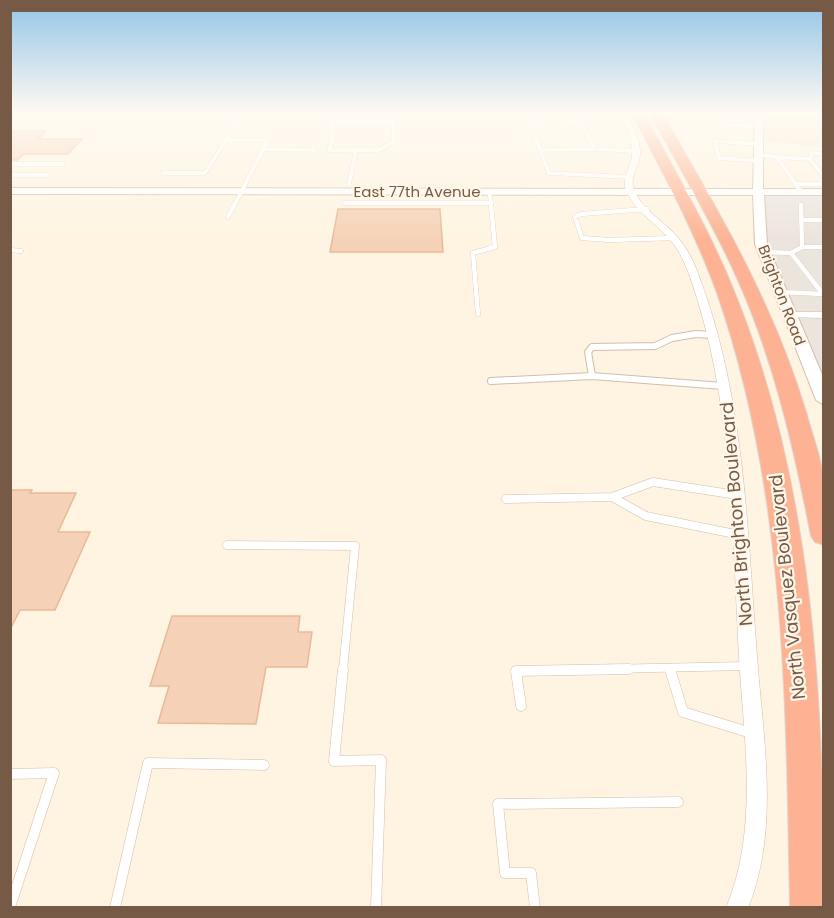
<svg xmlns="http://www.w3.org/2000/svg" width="834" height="918" font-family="Poppins,sans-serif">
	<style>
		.residential { fill: #f6e6cf }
		.industrial { fill: #ece5dd }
		.building { fill: #f5d2b7; stroke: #e9b996; stroke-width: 1.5 }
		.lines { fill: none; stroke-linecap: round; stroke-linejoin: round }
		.lane-far4-casing { stroke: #d2beaa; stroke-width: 4.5 }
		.lane-far3-casing { stroke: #d2beaa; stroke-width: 5 }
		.lane-far2-casing { stroke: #d2beaa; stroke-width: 8 }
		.lane-far1-casing { stroke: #d2beaa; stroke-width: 9 }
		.lane-casing { stroke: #d2beaa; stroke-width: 11 }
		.street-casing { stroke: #d2beaa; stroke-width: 1 }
		.secondary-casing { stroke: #d5bda7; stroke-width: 2 }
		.highway-casing { stroke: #ded7d3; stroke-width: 2 }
		.lane-far4 { stroke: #fff; stroke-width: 4 }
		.lane-far3 { stroke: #fff; stroke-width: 4.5 }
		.lane-far2 { stroke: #fff; stroke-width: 6 }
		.lane-far1 { stroke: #fff; stroke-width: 8 }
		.lane { stroke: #fff; stroke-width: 10 }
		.street { fill: #fff; fill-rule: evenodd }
		.secondary { fill: #fff; fill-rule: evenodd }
		.highway { fill: #fdb393; fill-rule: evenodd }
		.labels { text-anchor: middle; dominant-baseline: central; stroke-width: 4.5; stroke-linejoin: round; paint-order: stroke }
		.far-street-label { font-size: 15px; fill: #775a46; stroke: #fff7e9 }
		.street-label { font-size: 18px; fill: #775a46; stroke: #fff7e9 }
	</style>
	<rect width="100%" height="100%" fill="#fef4e1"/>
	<path class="residential" d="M759,113h64v34l-64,-6z"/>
	<path class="industrial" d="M823,192v208l-52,-128 -12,-79z"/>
	<path class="building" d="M10,131h36l-8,8h44l-14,15h-44l-7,6h-7z
		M338,209h102l3,43h-113z
		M10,490h22l-2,3h46l-18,39h32l-35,78h-35l-10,20z
		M172,616h128l-2,16h14l-5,35h-41l-10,57 -98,-1 11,-37h-19z"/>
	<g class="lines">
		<g class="lane-far4-casing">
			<path id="lane-far4" d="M266,113l-3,6h36
				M332,113v27l-3,10h50l15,-9 -1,-28
				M231,119h32
				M556,120l25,2 14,27 -55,1 -11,-29z
				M330,122h63
				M722,133v-9l37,3
				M759,144l-44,-3 4,17 40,3
				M262,149l53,1
				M595,149l41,2
				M540,150l9,23 79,4
				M759,155l18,2 24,35
				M777,157l33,2 14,18
				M810,159l2,-6 12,1
				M10,164h53
				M162,173h43l21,-33
				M11,175h37
				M349,184l7,-34
				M796,184h28
				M344,203h147l-2,-12
				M491,203v3
				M234,206l34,-66h-42l12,-21"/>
		</g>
		<g class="lane-far3-casing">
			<path id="lane-far3" d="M801,205l1,42
				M647,209l-66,5 -6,3 7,21 27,2 65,-2
				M228,217l6,-12
				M802,220h22
				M10,250l11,1
				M764,252l27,1 11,-6h22
				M780,292l43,2 -32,-41
				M478,314l-5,-61 22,-6 -4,-42"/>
		</g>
		<g class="lane-far2-casing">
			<path id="lane-far2" d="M592,376l-4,-24 4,-5 63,-1 17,-8 24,-4 16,1
				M491,381l101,-5 131,10"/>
		</g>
		<g class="lane-far1-casing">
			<path id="lane-far1" d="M737,495l-84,-13 -41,15 34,19 94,19
				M506,499l106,-2
				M227,545l128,1 -12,124
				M560,670l186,-4"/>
		</g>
		<g class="lane-casing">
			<path id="lane" d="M343,669l-9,92 47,-1 -5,148
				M670,669l13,43 68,21
				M521,706l-5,-35 113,-2
				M10,774l44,-1 -44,134
				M115,908l33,-145 116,2
				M535,908l-4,-35h-26l-7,-69 180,-2"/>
		</g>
		<g class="street-casing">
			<path id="street" d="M31,113h13l-34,8v-4z
				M619,113h6c7,13 16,27 15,42 -1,13 -11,22 -6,35 7,17 28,31 40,43 12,13 20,28 25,43 46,122 48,252 58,380 6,82 23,173 -9,252h-22c33,-79 18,-168 13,-251 -7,-128 -6,-258 -49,-380 -5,-13 -10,-26 -19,-36 -13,-16 -38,-31 -45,-51 -5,-13 5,-22 6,-34 2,-16 -7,-30 -13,-43z
				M818,113h6v19l-3,-2z
				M789,312h35v6l-39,-1v-4z"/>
		</g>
		<g class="secondary-casing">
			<path id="secondary" d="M755,113h8v76h61v6h-60l3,49 57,135v26l-8,-5 -61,-156 -2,-49 -743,-1v-6l743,1z"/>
		</g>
		<g class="highway-casing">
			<path id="highway" d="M632,113h12c31,59 65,116 90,178 79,193 90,411 90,617h-34c-4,-207 -4,-417 -73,-615 -22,-62 -55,-121 -85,-180z
				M650,113h12c58,101 111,189 145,302 5,20 14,41 16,62 3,21 1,46 1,68l-9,-3 -4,-6c-17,-88 -37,-176 -74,-258 -25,-57 -58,-110 -87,-165z"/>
		</g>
		<use href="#lane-far4" class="lane-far4"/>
		<use href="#lane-far3" class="lane-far3"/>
		<use href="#lane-far2" class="lane-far2"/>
		<use href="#lane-far1" class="lane-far1"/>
		<use href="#lane" class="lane"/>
		<use href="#street" class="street"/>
		<use href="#secondary" class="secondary"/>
		<use href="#highway" class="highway"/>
	</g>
	<linearGradient id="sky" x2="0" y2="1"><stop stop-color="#93c5e8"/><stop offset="0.47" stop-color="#fffaf2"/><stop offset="1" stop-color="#fffaf2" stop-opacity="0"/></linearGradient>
	<rect width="834" height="241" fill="url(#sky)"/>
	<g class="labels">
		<g class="far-street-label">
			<text x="417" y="191">East 77th Avenue</text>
			<text transform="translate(782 295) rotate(69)">Brighton Road</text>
		</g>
		<g class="street-label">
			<text transform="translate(736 514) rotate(-95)">North Brighton Boulevard</text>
			<text transform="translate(787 587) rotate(-96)">North Vasquez Boulevard</text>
		</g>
	</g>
	<rect width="834" height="918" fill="none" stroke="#775a46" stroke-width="24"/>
</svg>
